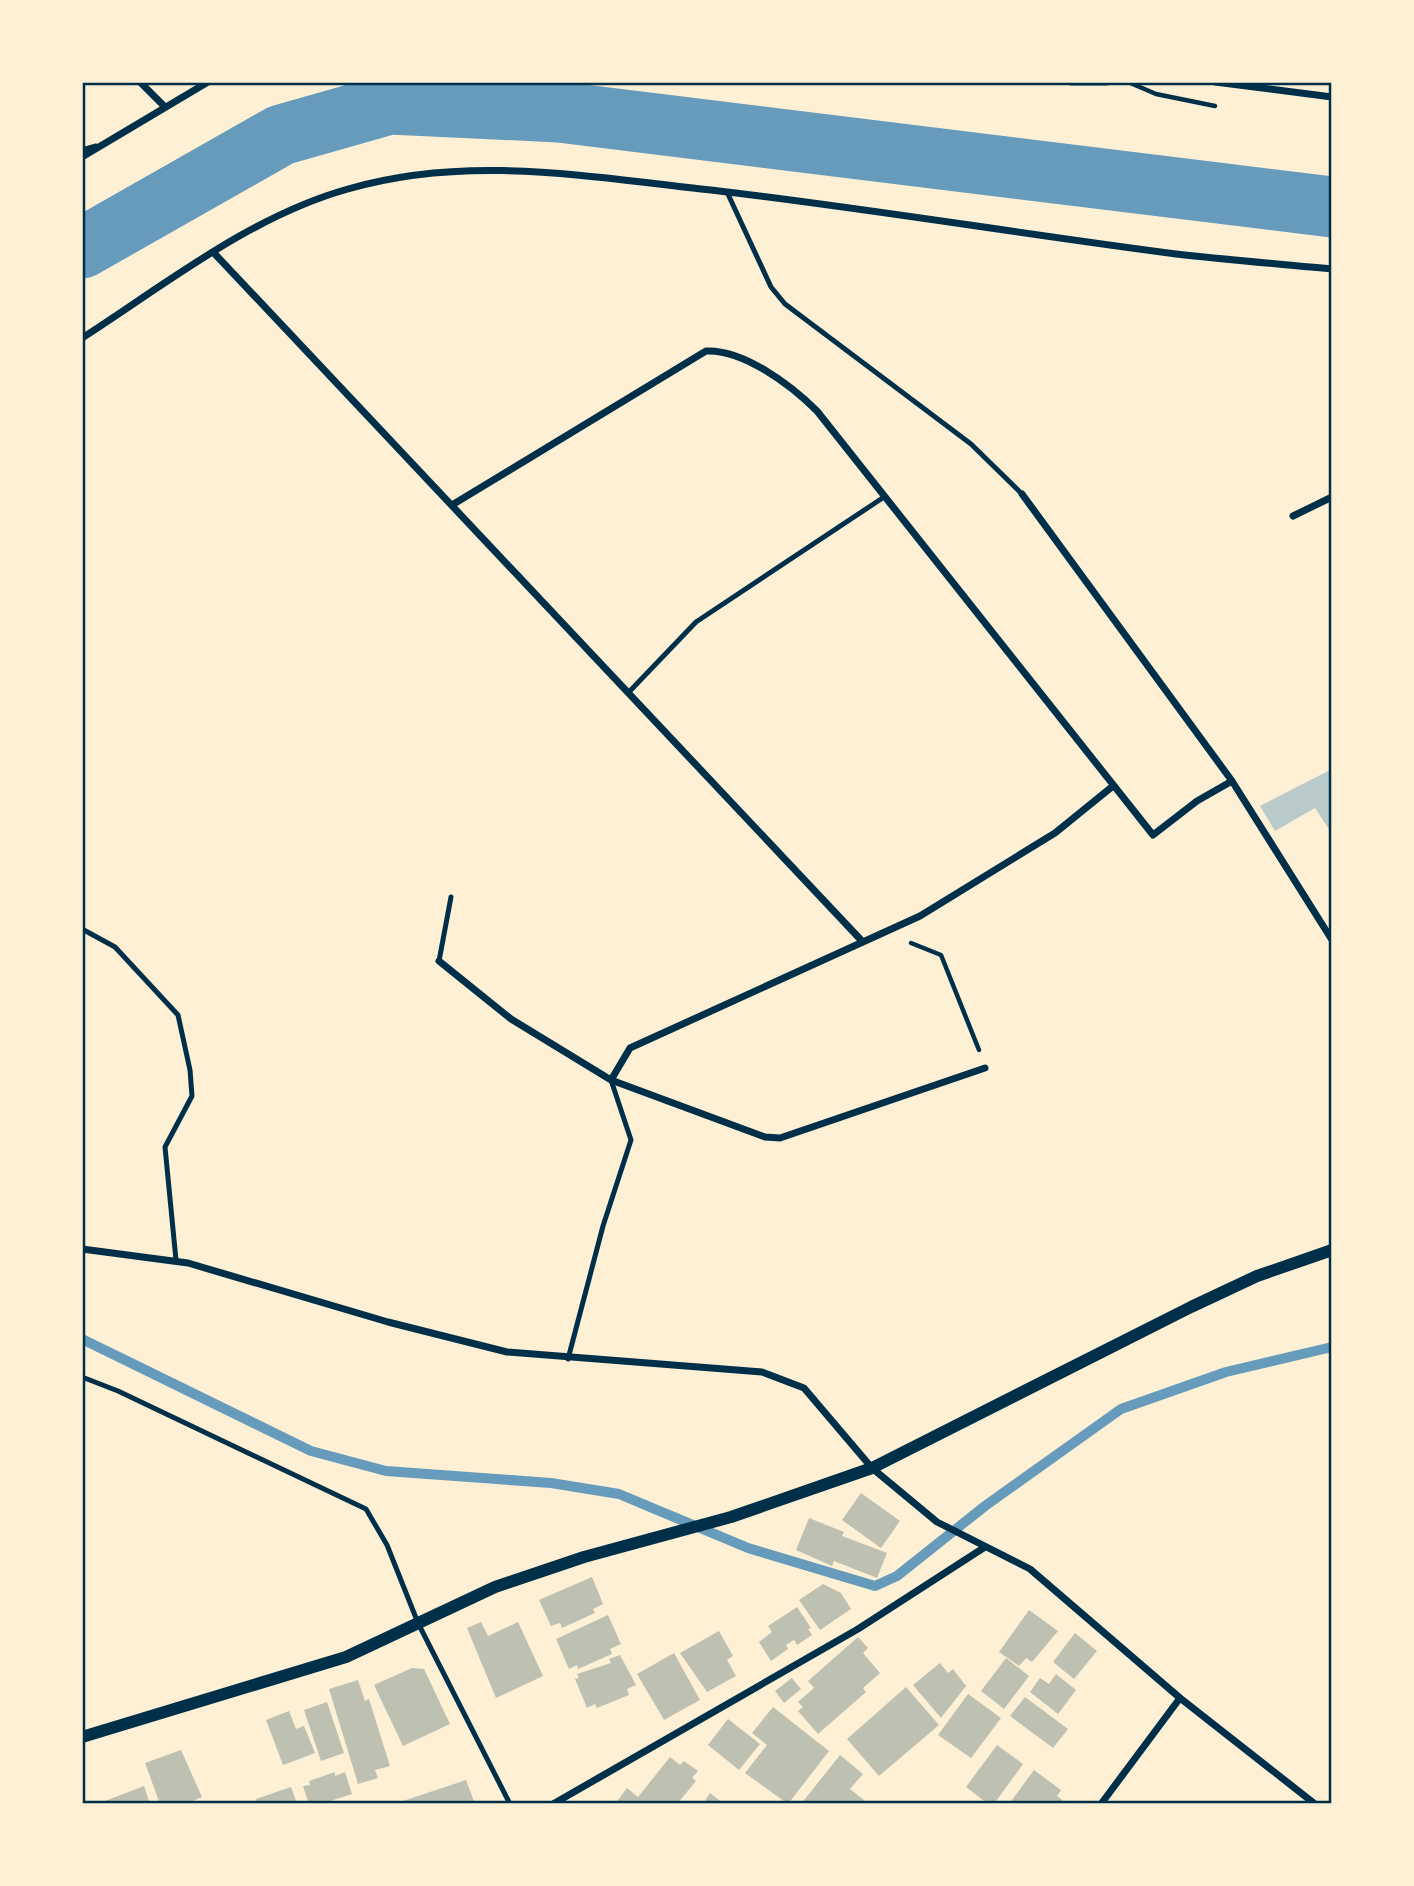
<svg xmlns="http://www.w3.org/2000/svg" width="1414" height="1886" font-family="'Nunito Sans',sans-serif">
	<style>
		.green { fill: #b9caca }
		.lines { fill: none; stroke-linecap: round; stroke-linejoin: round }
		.stream { stroke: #669bbc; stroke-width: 10 }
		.river { stroke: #669bbc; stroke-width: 61 }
		.building { fill: #bec0b2 }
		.path { stroke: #003049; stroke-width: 4.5 }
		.service { stroke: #003049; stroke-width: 5 }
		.minor { stroke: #003049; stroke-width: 7 }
		.tertiary { stroke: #003049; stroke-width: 12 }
		.neatline { fill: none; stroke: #003049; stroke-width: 2.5 }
	</style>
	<rect width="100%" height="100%" fill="#fdf0d5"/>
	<path class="green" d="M1332,769v65l-17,-26 -40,23 -15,-25z"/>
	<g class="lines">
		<path class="stream" d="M82,1339l229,112 75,20 165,12 68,11 129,54 127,38 22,-10 88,-70 136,-97 105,-37 106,-25"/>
		<path class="river" d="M82,248l199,-113 109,-31 169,8 773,95"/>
	</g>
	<path class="building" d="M861,1493l39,28 -19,27 -39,-28z
		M809,1518l35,14 -2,4 45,17 -10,25 -43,-17 -2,5 -36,-16z
		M592,1577l11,27 -10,5 2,4 -33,15 -2,-5 -9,3 -12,-26z
		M823,1584l18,9 10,16 -31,21 -21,-30z
		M797,1607l14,21 -3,1 4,6 -15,10 -3,-5 -8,5 2,4 -17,12 -12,-19 13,-10 -4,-6z
		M1029,1610l29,21 -26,31 -6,-4 -7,8 -20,-14z
		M608,1615l13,29 -11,5 2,5 -34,15 -1,-4 -8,4 -13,-30z
		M481,1622l7,14 30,-14 25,54 -47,22 -29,-70z
		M719,1631l14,25 -6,4 9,16 -29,16 -27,-39z
		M1075,1633l22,18 -23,28 -21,-17z
		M858,1637l10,11 -5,5 17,20 -17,15 3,4 -48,42 -20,-23 5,-4 -5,-5 16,-14 -6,-7z
		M674,1653l26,47 -36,20 -27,-46z
		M620,1655l16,30 -9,4 2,6 -32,13 -2,-4 -8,4 -12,-29 4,-1 -2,-4 34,-11 -2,-4z
		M1006,1658l23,18 -25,33 -23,-18z
		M940,1663l8,10 5,-4 13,17 -25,32 -28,-33z
		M412,1668l12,1 26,55 -47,22 -29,-61z
		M1056,1674l20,16 -18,24 -28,-22 10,-14 9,6z
		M792,1678l9,11 -17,14 -9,-12z
		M358,1680l7,21 4,-2 21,67 -15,4 3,8 -20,6 -29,-95z
		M906,1687l33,38 -60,51 -32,-37z
		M968,1694l33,24 -30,40 -33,-23z
		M1025,1697l43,32 -15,19 -43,-32z
		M327,1702l17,51 -23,8 -17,-51z
		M773,1707l56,44 -41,53 -43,-31 22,-28 -15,-12z
		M289,1711l7,18 8,-3 11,27 -32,12 -17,-45z
		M728,1719l32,25 -21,26 -31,-25z
		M997,1745l26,19 -29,40h-6l-22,-17z
		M181,1750l21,47 -16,7h-26l-15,-41z
		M840,1755l23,19 -13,15 19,15h-68z
		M670,1757l10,8 4,-4 14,10 -6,7 4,3 -19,23h-62l12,-16 11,9z
		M1034,1770l27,20 -4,6 10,8h-58z
		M335,1772v4l10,-4 7,22 -31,10h-12l-6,-18 7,-1 -1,-4z
		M466,1780l9,24h-78v-1z
		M144,1786l6,18h-53z
		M291,1787l6,17h-40l-1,-5z
		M710,1793l14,11h-21z"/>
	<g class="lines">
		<path class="path" d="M1128,82l28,12 59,12
			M911,943l30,12 38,95"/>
		<path class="service" d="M82,150l14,-4
			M727,192l44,95 14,17 186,140 51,50
			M628,693l68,-71 188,-125
			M82,929l33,18 63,68 12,55 2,26 -27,51 11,113
			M439,961l12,-64
			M568,1359l35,-133 28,-86 -20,-60
			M82,1377l36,14 248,118 21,36 31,78 92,181"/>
		<path class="minor" d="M140,82l24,24
			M1071,82h36
			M1215,82l117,15
			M82,157l126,-75
			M214,253l647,687
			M82,338c84,-54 169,-122 266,-149 120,-35 241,-12 363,1 155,18 310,44 465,64 52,6 104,10 156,15
			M1022,494l210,287 100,159
			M452,505l254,-154c37,-2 85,34 111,60l336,424 44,-34 35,-20
			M1293,516l39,-19
			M439,961l72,58 100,61 154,57 15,1 205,-70
			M611,1080l19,-32 290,-132 135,-83 58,-47
			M82,1249l106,14 200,59 119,30 255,20 42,16 68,80 65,54 93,47 150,129 135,106
			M553,1804l305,-175 127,-82
			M1101,1804l79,-106"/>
		<path class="tertiary" d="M82,1737l264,-80 149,-70 89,-30 147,-40 141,-49 319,-161 66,-31 75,-26"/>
	</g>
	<rect width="1414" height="1886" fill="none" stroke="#fdf0d5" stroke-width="168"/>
	<rect x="84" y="84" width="1246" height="1718" class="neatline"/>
</svg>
